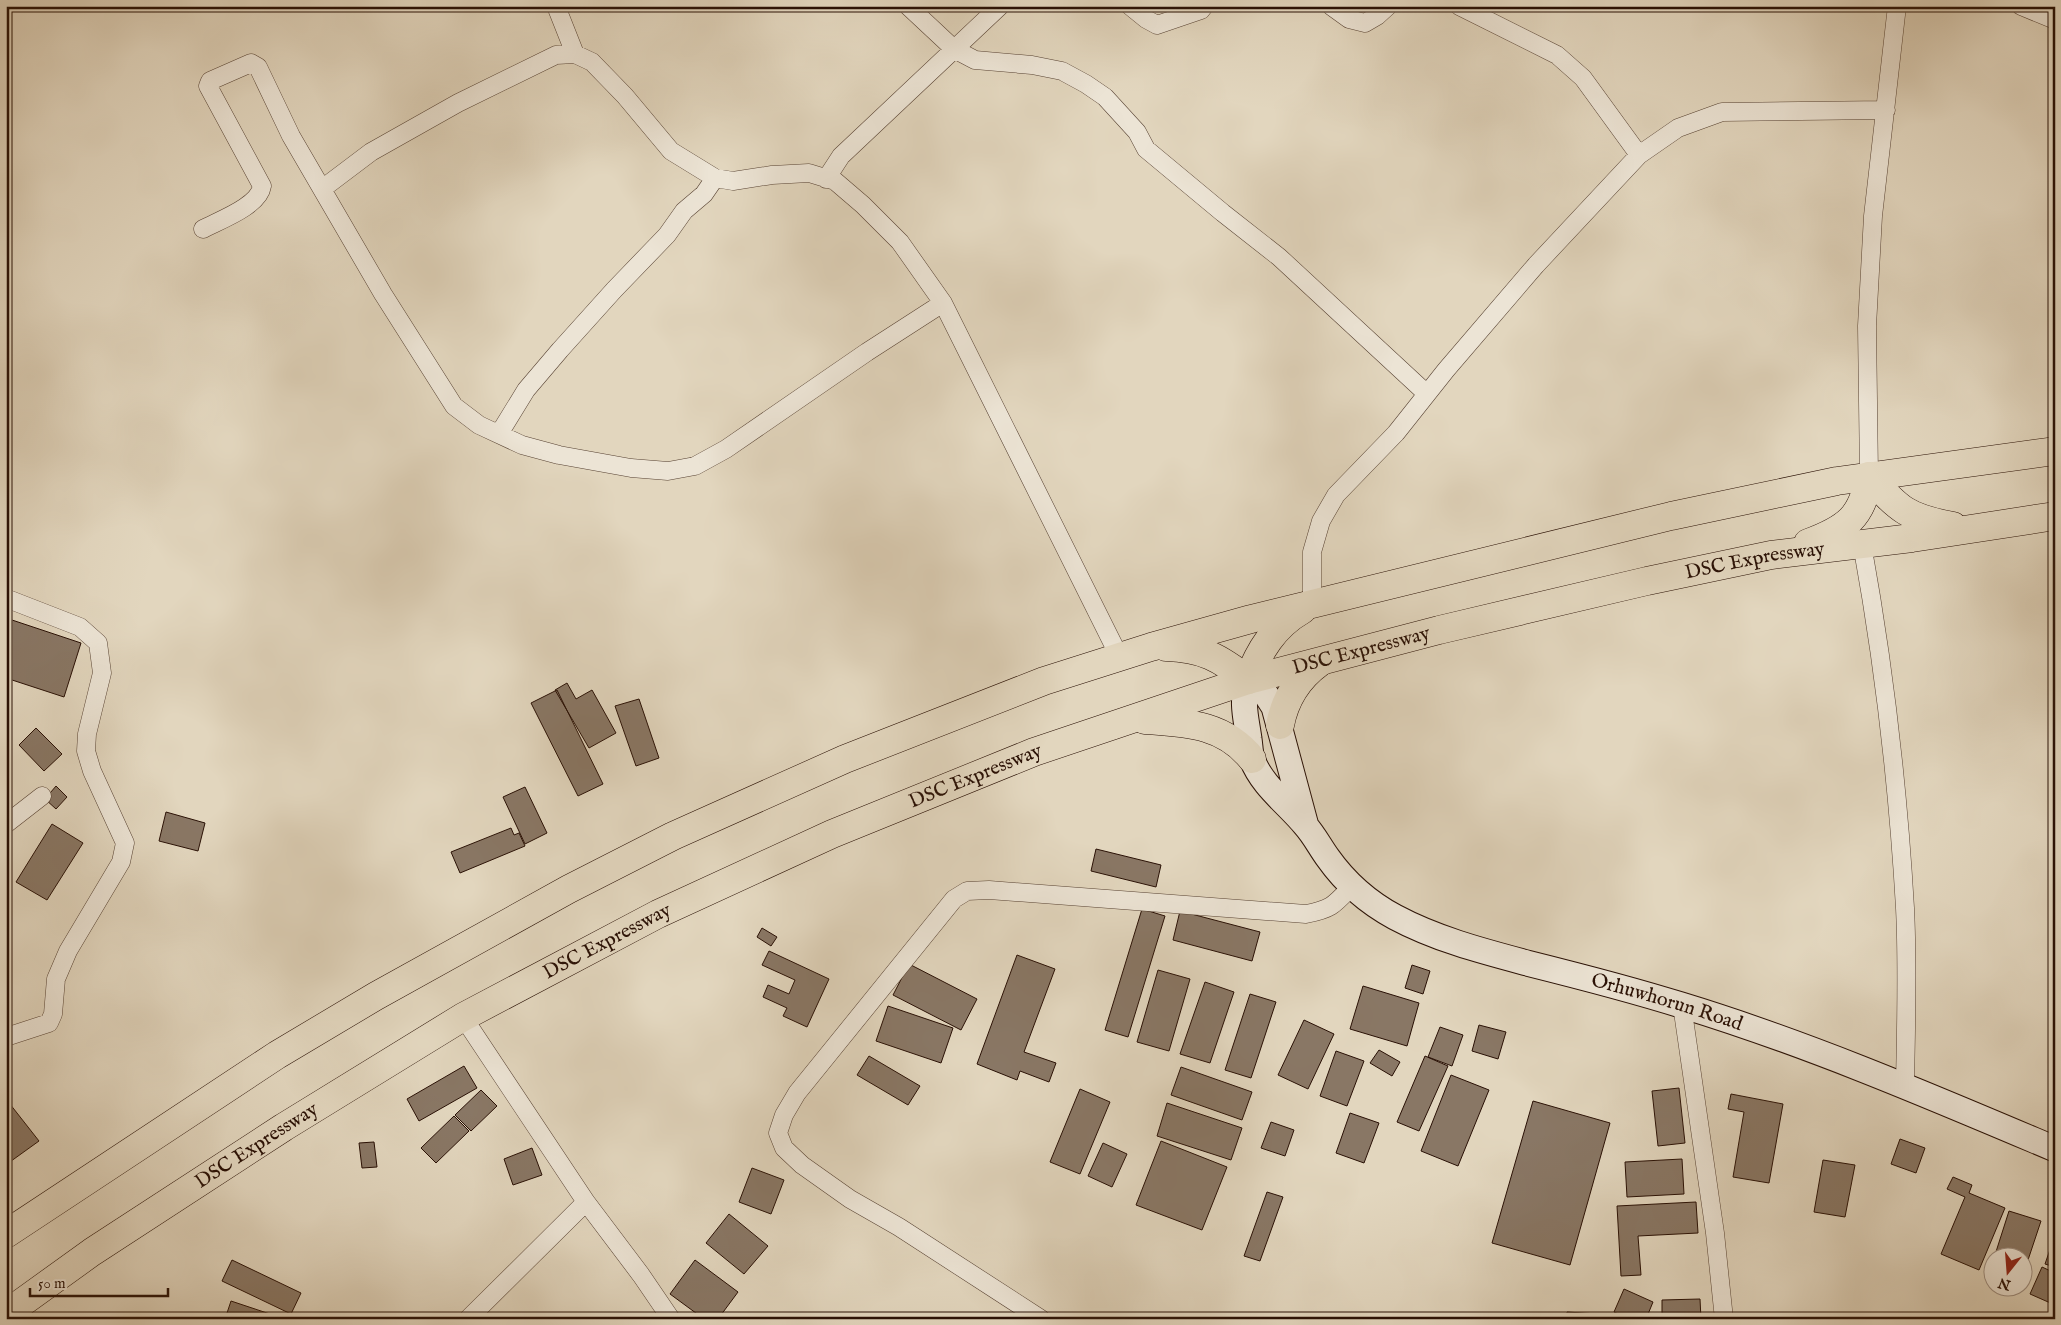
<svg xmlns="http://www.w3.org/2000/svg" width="2061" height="1325" font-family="'IM FELL English',serif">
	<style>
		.building { fill: #897765; stroke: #291005 }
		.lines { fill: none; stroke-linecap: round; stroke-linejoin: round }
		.street-casing { stroke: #574233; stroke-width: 19 }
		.secondary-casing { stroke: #291005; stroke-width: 27 }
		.primary-casing { stroke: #291005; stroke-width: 29 }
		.street { stroke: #ece4d5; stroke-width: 18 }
		.secondary { stroke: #ece4d5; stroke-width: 25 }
		.primary { stroke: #e2d6be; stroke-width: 28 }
		.labels { text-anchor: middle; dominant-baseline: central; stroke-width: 4.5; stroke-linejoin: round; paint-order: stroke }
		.street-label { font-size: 20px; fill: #291005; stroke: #ece4d5 }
	</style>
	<rect width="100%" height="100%" fill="#e2d6be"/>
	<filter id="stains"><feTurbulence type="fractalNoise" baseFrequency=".004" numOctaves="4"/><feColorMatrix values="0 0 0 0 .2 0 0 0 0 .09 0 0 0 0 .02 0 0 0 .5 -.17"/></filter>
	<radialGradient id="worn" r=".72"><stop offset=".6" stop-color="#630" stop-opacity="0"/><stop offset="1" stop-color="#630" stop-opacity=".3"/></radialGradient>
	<path class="building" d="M6,618l75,25 -17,54 -58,-19z
		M567,683l9,16 16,-9 24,43 -27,15 -34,-58z
		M557,690l46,94 -25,12 -47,-93z
		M639,699l20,59 -23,8 -21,-60z
		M36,728l26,26 -18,17 -25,-26z
		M56,786l11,11 -11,12 -11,-10z
		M525,787l22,46 -22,11 -22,-47z
		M166,812l39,11 -7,28 -39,-10z
		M52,824l31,19 -36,57 -31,-18z
		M511,828l3,7 5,-2 6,13 -65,27 -9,-21z
		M1096,849l65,16 -5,22 -65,-16z
		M1142,909l23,7 -37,121 -23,-7z
		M1180,911l80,21 -8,29 -79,-21z
		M762,928l15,9 -6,9 -14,-9z
		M769,951l60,28 -22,48 -24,-11 4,-8 -24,-11 5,-12 21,9 6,-14 -33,-15z
		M1017,955l38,14 -31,83 32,11 -7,19 -29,-11 -3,9 -40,-16z
		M909,964l68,35 -16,31 -68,-35z
		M1412,965l18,6 -7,23 -18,-6z
		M1158,970l32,9 -21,72 -32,-9z
		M1205,982l29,10 -24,71 -30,-9z
		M1363,986l56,17 -12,43 -57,-17z
		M1250,994l26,8 -25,76 -26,-8z
		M888,1006l65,22 -12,35 -65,-22z
		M1304,1020l30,14 -26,55 -30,-14z
		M1479,1025l27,7 -8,27 -26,-8z
		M1440,1027l23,8 -11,31 -24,-9z
		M1379,1050l21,12 -8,14 -22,-13z
		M1336,1051l28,10 -17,45 -27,-10z
		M869,1056l51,30 -12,19 -51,-30z
		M1425,1056l23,10 -29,65 -22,-9z
		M464,1066l13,22 -58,33 -12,-22z
		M1181,1067l71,25 -10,28 -71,-25z
		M1451,1075l38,15 -31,76 -37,-15z
		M1679,1088l6,55 -27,3 -6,-55z
		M1080,1089l30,13 -30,72 -30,-12z
		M481,1090l16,16 -26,25 -16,-16z
		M1731,1094l52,10 -14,79 -36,-6 11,-65 -16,-3z
		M6,1099l33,42 -32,23 -1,-1z
		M1533,1101l77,22 -40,142 -78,-22z
		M1167,1103l75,25 -11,32 -74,-24z
		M1350,1113l29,10 -15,40 -28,-10z
		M454,1116l15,15 -33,32 -15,-15z
		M1271,1122l23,8 -9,26 -24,-8z
		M1900,1139l25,9 -9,25 -25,-9z
		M1161,1141l66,26 -25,63 -66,-25z
		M374,1142l3,25 -15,1 -3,-25z
		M1103,1143l24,11 -15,33 -24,-11z
		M532,1148l10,27 -29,10 -9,-26z
		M1682,1159l2,35 -57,3 -2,-35z
		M1823,1160l32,5 -10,52 -31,-5z
		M752,1168l32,12 -13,34 -32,-12z
		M1953,1177l19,8 -3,8 36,15 -26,62 -38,-16 24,-57 -18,-8z
		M1267,1192l16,5 -23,64 -16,-5z
		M1696,1202l2,31 -60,3 3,39 -20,1 -4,-70z
		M2009,1211l32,10 -17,51v-14h-30z
		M729,1214l39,32 -24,28 -38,-31z
		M2055,1235v32l-10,-3z
		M1994,1258v24l-8,-2z
		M232,1260l69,33 -10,21 -69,-33z
		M695,1260l43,32 -20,27h-14l-34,-25z
		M2042,1267l13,6v32l-25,-11z
		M1624,1289l29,13 -7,17h-17l-15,-7z
		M1700,1299l1,20h-39v-19z
		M231,1301l54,18h-60z
		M1567,1312l31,2v5h-31z"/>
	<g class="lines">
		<g class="street-casing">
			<path id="street" d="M556,6l19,48
				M908,6l46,43 21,11 57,5 30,6 24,13 19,13 32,35 9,17 77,64 56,44 148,137
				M1130,6l16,13 11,6 44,-15 3,-4
				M1331,6l18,13 16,4 12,-7 11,-10
				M1459,6l98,49 26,23 56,77
				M2021,6l34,14
				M826,179l15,-23 159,-150
				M322,189l49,-37 87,-49 98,-48 19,-1 17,8 33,34 46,55 44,27 18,3 39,-6 37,-2 26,8 28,24 37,37 43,61 176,353
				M203,229c17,-9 56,-23 59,-43l-54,-100 2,-5 41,-18 7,4 33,69 92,158 71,112 25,19 43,20 37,10 72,13 37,3 27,-5 31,-17 141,-97 76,-49
				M499,434l27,-44 34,-40 54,-60 53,-55 17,-24 20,-17 11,-16
				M1869,476l-2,-150 6,-110 24,-210
				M1862,544c22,121 36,242 43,364 3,59 1,118 0,177
				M1312,605v-53l9,-31 15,-26 60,-62 50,-63 90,-105 103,-110 39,-27 44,-16 164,-2
				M6,824l36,-28
				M1682,1005l33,228 9,86
				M463,1017l123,185 55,73 30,44
				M6,1037l43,-14 4,-9 3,-35 12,-28 53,-89 4,-19 -33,-72 -6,-20 1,-17 15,-61 -4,-30 -18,-16 -72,-28
				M468,1319l118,-117
				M1041,1319l-142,-92 -49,-28 -48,-34 -18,-17 -6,-15 6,-18 13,-22 157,-194 13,-8 22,-1 317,24c26,-5 28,-9 46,-28"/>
		</g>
		<g class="secondary-casing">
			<g id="secondary">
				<path id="s1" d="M1306,826l-32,-119 -9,-14 -17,-13c-7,23 -2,37 1,59 1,6 1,14 3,20 10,27 36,45 53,66 9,10 15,22 23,33 17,24 41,45 67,59 41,22 87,34 132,46 52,13 103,26 154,42 128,39 251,92 374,144"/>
			</g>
		</g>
		<g class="primary-casing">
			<g id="primary">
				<path d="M1869,476c30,34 39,42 84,50"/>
				<path d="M1808,543c38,-14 55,-26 61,-67"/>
				<path d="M1166,647c37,1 54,11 82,33 11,-29 26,-54 54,-70"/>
				<path d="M1145,720c42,3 79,4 107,39"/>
				<path d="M1280,725c5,-26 17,-46 39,-62"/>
				<path d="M6,1234l271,-179 99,-59 193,-107 104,-53 172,-77 199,-78 107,-34 100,-28 420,-103 166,-35 218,-30"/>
				<path id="s2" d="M6,1314l86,-62 192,-125 179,-110 195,-103 174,-80 202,-82 214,-72 191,-50 208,-49 124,-26 141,-17 143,-22"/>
			</g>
		</g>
		<use href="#street" class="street"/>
		<use href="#secondary" class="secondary"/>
		<use href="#primary" class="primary"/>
	</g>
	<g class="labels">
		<g class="street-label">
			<text stroke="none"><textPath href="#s2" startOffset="1922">DSC Expressway</textPath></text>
			<text stroke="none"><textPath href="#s2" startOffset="1518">DSC Expressway</textPath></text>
			<text stroke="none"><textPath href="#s2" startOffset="1112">DSC Expressway</textPath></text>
			<text stroke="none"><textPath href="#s2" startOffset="708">DSC Expressway</textPath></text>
			<text stroke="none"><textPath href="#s1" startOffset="742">Orhuwhorun Road</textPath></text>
			<text stroke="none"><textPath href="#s2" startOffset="302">DSC Expressway</textPath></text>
		</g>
	</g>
	<rect width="2061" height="1325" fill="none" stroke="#e2d6be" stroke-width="25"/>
	<rect x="8" y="8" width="2046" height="1310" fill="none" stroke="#291005" stroke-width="2.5"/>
	<rect x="12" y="12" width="2036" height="1300" fill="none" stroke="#291005"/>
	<g transform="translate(2008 1272) rotate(197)"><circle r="24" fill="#ece4d5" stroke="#9e8f82"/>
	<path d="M0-4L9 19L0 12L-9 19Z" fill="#8f2418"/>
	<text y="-8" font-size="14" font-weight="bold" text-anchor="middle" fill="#291005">N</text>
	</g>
	<path d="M30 1288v8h138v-8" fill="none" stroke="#291005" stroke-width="2.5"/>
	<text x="38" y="1288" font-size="15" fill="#291005" stroke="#ece4d5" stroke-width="4" paint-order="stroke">50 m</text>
	<rect width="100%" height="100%" filter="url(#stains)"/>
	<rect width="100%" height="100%" fill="url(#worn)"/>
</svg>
